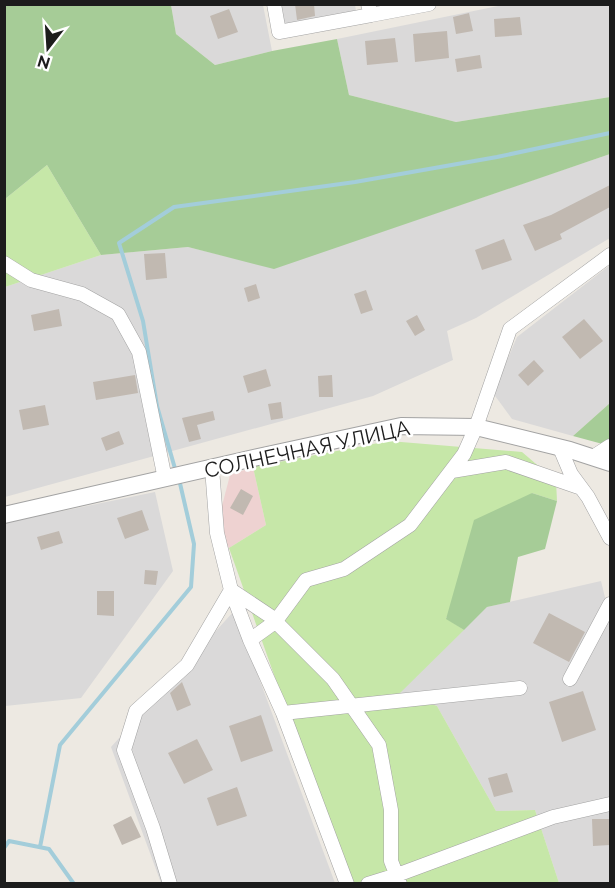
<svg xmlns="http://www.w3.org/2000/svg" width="615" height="888" font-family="Raleway,sans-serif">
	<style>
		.residential { fill: #dad9d9 }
		.commercial { fill: #eed2d1 }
		.grass { fill: #c6e7a8 }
		.forest { fill: #a6cc97 }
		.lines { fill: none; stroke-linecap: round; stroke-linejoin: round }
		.stream { stroke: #a3cdda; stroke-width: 4 }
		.building { fill: #c1b9b1 }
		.minor-casing { stroke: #a3a3a3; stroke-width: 15 }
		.tertiary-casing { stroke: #a3a3a3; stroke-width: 18 }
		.minor { stroke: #fff; stroke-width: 14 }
		.tertiary { stroke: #fff; stroke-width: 16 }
		.labels { text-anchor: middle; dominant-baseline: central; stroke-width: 5; stroke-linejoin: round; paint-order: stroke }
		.street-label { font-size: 21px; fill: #1c1c1c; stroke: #fff }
	</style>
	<rect width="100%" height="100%" fill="#ede9e2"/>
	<path class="residential" d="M171,5h92l9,46 -57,14 -39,-31z
		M273,5h82l3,17 -79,15z
		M503,5h107v92l-154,25 -107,-27 -12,-56z
		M610,154v84l-134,80 -29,13 6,29 -80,36 -368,101v-210l96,-32 87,-8 86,21z
		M610,265v138l-37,33 -61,-17 -19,-26 24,-56z
		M155,492l18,79 -92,127 -76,8 -1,-183z
		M601,581l9,37v265h-51l-24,-73 -39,1 -59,-105 -38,-13 88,-86z
		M234,611l101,272h-174l-50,-136z"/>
	<path class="commercial" d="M253,467l13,58 -37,23 -13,-19 14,-54z"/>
	<path class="grass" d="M47,165l54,90 -96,32v-88z
		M389,441l133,11 34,29 1,20 -25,-8 -86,125 18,12 -64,63 37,13 59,105 39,-1 24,73h-211l-119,-335 37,-23 -13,-58z"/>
	<path class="forest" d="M5,4l166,1 5,29 39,31 57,-14 65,-12 12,56 107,27 154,-25v57l-336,115 -86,-22 -87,8 -54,-90 -42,34z
		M610,403v43l-37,-10z
		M532,493l25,8 -12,48 -27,8 -8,45 -23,5 -23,23 -18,-11 28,-99z"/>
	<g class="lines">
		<path class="stream" d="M176,472l-19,-66 -14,-85 -24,-78 55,-36 181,-25 142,-25 113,-24
			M40,847l20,-102 131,-158 3,-43 -15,-65
			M4,848l5,-7 40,8 25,35"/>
	</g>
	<path class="building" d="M295,4h19l1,12 -18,4z
		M229,9l9,23 -20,7 -8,-23z
		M469,13l4,18 -17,3 -3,-17z
		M520,17l2,18 -27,2 -1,-18z
		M447,31l2,27 -34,4 -2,-28z
		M395,38l3,24 -31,3 -2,-24z
		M480,55l2,13 -25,4 -2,-13z
		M610,185v22l-50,27 2,5 -27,12 -12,-26 28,-10z
		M504,239l8,21 -30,10 -7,-20z
		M165,253l2,25 -21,2 -2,-26z
		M256,284l4,14 -12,4 -4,-14z
		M366,290l7,20 -12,4 -7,-20z
		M59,309l3,17 -28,5 -3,-16z
		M417,315l8,15 -10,6 -9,-15z
		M584,319l19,22 -23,18 -18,-22z
		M534,360l10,11 -16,15 -10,-11z
		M266,369l5,17 -23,7 -5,-17z
		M135,375l3,18 -42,7 -3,-18z
		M332,375l1,22h-14l-1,-21z
		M281,402l2,16 -12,2 -3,-16z
		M45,405l4,20 -26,5 -4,-20z
		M213,411l2,9 -18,5 4,14 -12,3 -7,-24z
		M119,431l5,13 -18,7 -5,-13z
		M241,489l12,7 -10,19 -13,-7z
		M142,510l7,20 -24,9 -8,-21z
		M59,531l4,12 -22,7 -4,-13z
		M145,570l13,1 -2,14 -12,-1z
		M97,591h17v25l-17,-1z
		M549,613l36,19 -16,30 -36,-19z
		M182,682l9,23 -14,6 -7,-18z
		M583,691l13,39 -34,12 -13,-40z
		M261,715l12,36 -32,11 -12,-36z
		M197,739l16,31 -29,14 -16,-31z
		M507,773l6,19 -19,5 -6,-19z
		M237,787l10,29 -30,10 -10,-28z
		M131,816l10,21 -19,8 -9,-20z
		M592,819h18v26l-17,1z"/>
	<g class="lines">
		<g class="minor-casing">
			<path id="minor" d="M274,4l5,28 92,-17
				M368,4l3,11 58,-11
				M4,263l27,17 51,14 36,20 21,38 26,127
				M560,448l11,26 17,23 22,41
				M593,457l17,-11
				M212,468l5,65 14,57 39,26 63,63 46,66 12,65v51l9,23
				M452,471l54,-9 75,26
				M250,640l25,-18 31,-42 38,-11 66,-44 54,-71 12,-27 34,-98 100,-74
				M570,679l40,-75
				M283,713l237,-25
				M170,884l-17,-56 -29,-78 12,-39 51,-46 44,-75 19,50 33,73 64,171
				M368,884l29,-9 156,-58 57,-13"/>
		</g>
		<g class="tertiary-casing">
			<path id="tertiary" d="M4,515l254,-58 143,-31 75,1 94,23 40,13"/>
		</g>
		<use href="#minor" class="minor"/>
		<use href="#tertiary" class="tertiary"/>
	</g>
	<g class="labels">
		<g class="street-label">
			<text transform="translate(307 449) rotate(-12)">СОЛНЕЧНАЯ УЛИЦА</text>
		</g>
	</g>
	<rect width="615" height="888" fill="none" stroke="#1c1c1c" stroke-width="12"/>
	<g transform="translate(48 48) rotate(197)" stroke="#ffffff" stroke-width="4.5" paint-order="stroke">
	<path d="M0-4.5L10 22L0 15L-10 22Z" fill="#1c1c1c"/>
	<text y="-9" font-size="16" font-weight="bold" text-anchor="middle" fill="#1c1c1c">N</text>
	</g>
</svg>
